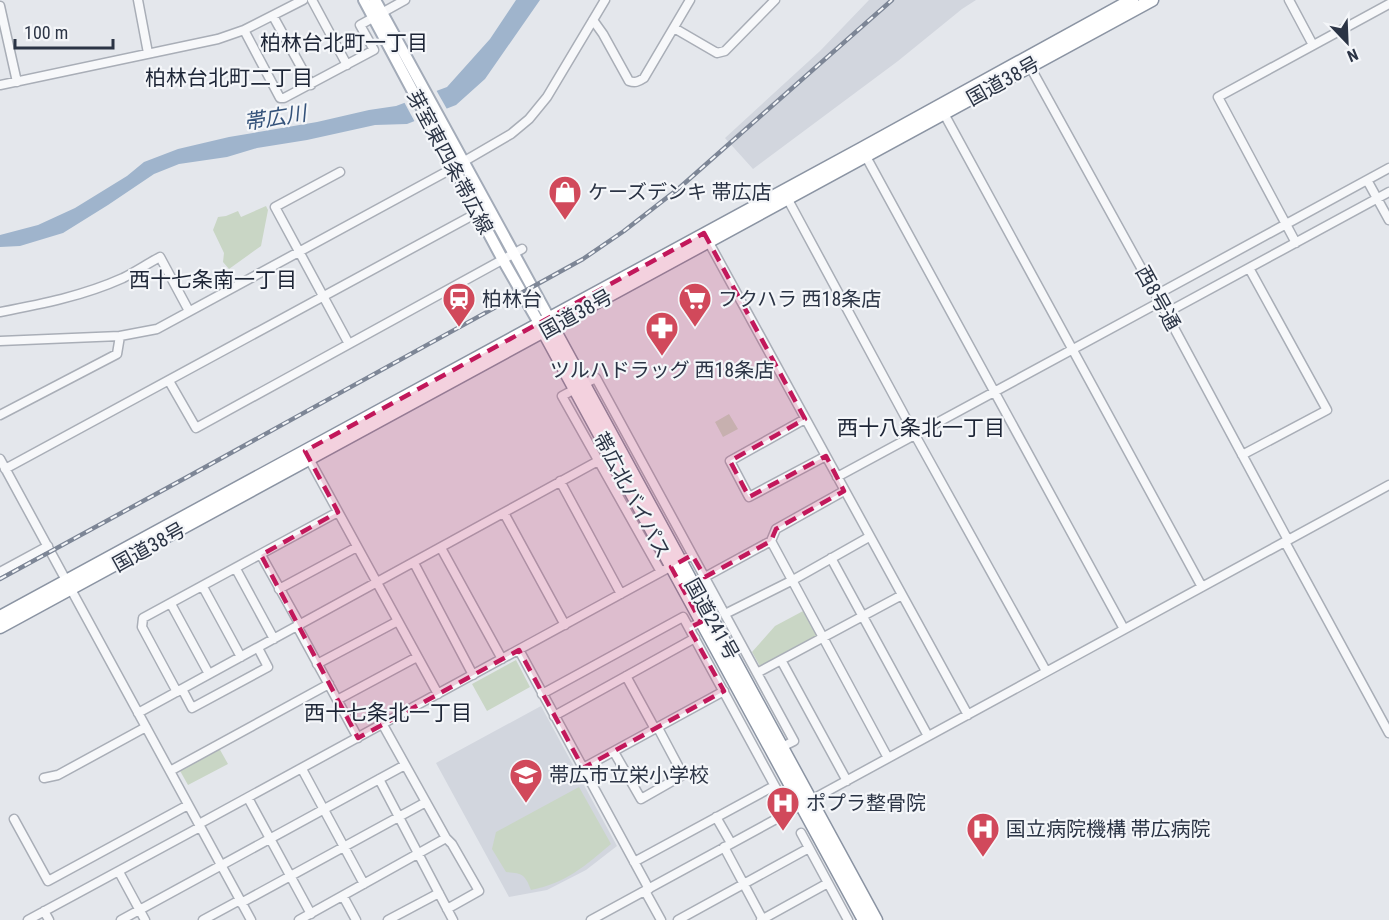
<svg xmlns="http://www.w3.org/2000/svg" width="1389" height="920" font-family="'Roboto Condensed','Noto Sans JP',sans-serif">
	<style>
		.built { fill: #d2d6de }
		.green { fill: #c9d6c5 }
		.water { fill: #9fb4cc }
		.pier { fill: #e4e7ec }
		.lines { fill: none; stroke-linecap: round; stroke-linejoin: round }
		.minor-casing { stroke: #a9aeb7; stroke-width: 11 }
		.major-casing { stroke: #a3abb8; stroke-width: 14 }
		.highway-casing { stroke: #8b94a3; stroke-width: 15 }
		.minor { stroke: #f7f8fa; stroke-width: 8 }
		.major { stroke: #fff; stroke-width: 10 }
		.highway { stroke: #fff; stroke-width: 12 }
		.rail-casing { stroke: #7d8696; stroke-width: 4.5 }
		.rail { stroke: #f4f6f9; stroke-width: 2; stroke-dasharray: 7; stroke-linecap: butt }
		.marked { fill: #c2185b; fill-opacity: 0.2; stroke: #c2185b; stroke-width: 4.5; stroke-dasharray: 12 8; stroke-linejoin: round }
		.labels { text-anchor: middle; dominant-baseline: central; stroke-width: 4.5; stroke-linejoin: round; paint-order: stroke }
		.street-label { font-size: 20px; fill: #2b3445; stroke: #f4f6f9 }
		.poi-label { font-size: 20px; fill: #2b3445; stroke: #f4f6f9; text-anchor: start }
		.neighbourhood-label { font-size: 21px; fill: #1d2536; stroke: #f4f6f9 }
		.water-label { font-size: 21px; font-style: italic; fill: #34527a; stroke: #f4f6f9 }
	</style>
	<rect width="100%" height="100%" fill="#e4e7ec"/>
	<path class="built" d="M869,0h107l-14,9 -64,52 -145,108 -28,-31 95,-87z
		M541,706l76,140 -31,24 -39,20 -38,7 -73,-134z"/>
	<path class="green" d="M266,206l2,4 -7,36 -32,23 -6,-7 1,-9 -11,-23 5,-13 8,-1 12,-5 3,6z
		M729,414l9,15 -15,8 -8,-15z
		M805,610l14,27 -58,31 -9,-16 23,-26z
		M516,660l14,27 -43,24 -15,-27z
		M219,748l9,16 -40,21 -9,-16z
		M579,787l32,57c-26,22 -45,39 -80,46 -6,-16 -9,-17 -25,-18l-14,-23 4,-17z"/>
	<path class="water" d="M516,0h24l-55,79 -29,26 -49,19 -32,1 -68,15 -50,8 -30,9 -48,7 -25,10 -46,31 -45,28 -43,13 -20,1v-12l38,-10 37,-17 52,-32 17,-14 34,-13 51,-12 88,-15 52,-12 27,-4 51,-19 43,-48z"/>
	<path class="pier" d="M435,88l13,23 -32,13 -13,-24z"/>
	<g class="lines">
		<g class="minor-casing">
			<path id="minor" d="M138,0l10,53
				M312,0l35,65
				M1289,0l24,45
				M0,6l17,76
				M273,16l38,69
				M593,20l10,14 26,47c6,2 9,1 15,-3l46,-78
				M674,28l43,25 8,-2 50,-51
				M244,30l36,68h4l90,-48 -14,-25 45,-25
				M1028,63l138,250 122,227
				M0,85l218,-46 26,-9 59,-30
				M942,110l260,477
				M864,153l260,476
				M340,172l-65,35 74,137
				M1367,180l22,40
				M786,196l129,239 131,236
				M707,239l261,476
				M1296,243l-78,-146 171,-93
				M1156,295l233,-127
				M0,312c42,-8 83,-16 123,-34 12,-6 24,-14 37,-21l29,54
				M1166,313l223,-121
				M0,341l120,-5
				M169,381l27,47 326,-179
				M584,384l12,-6 198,363 -12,6
				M575,389l-13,7 99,176
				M0,415l117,-61 3,-18 37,-7 287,-156 67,-39 18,-15 18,-22 58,-97
				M805,419l-75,42 19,36 77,-41
				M307,455l131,239
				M1242,455l85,-45 -78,-142
				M0,459l251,461
				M5,469l483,-262
				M837,477l323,-175
				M560,481l61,113
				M504,513l61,112
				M771,541l117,217
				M1285,542l104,191
				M441,548l61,111
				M261,555l39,70
				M831,558l97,178
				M414,563l59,112
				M236,569l38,70
				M0,572l48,-26
				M705,577l66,-36 5,-12 68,-38
				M203,587l38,70
				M279,589l78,-42
				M171,604l38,70
				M725,614l68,-34 76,-43
				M701,622l-12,6 100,184
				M297,626l61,112
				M519,650l130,239
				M781,660l66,121
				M317,664l81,-43
				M757,673l145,-78
				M626,676l29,53
				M182,689l10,19 76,-41 -10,-19
				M177,692l-35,-65 1,-9 195,-106
				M542,694l141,-77 6,11
				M337,700l80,-43
				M138,713l460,-252
				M554,716l141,-78
				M383,725l63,113 6,6 27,47 -32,18
				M614,752l27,47 42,-24 -25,-47
				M583,768l141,-77
				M302,769l62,115
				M170,771l159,-87
				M44,778l14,-3 88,-48
				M379,779l74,141
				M248,798l63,116
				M716,817l15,26
				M14,819l34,62 140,-76
				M199,824l493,-269
				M801,833l47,87
				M724,847l39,73
				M634,862l140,-76
				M119,872l26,48
				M645,891l16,29
				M343,896l13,24
				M241,903l185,-101
				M44,911l5,9
				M28,920l172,-93
				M121,920l284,-155
				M203,920l37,-20
				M299,920l147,-82
				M388,920l51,-27
				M591,920l798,-435
				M678,920l131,-72
				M761,920l67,-37"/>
		</g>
		<g class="major-casing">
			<path id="major" d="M364,0l139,260 36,63
				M375,0l174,318"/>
		</g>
		<g class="highway-casing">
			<path id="highway" d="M550,322l326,598
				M540,325l324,595
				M0,617l861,-468 271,-149
				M0,627l1152,-627"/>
		</g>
		<use href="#minor" class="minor"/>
		<use href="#major" class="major"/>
		<use href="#highway" class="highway"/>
		<g class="rail-casing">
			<path id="rail" d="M0,579l189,-103 394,-217 41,-28 54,-42 214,-189"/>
		</g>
		<use href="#rail" class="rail"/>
	</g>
	<path class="marked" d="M704,233l101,186 -75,42 19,36 77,-41 18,35 -68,38 -5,12 -66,36 -13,-22 -21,12 30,55 -12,6 35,63 -141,77 -64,-118 -161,88 -97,-183 77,-43 -33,-61z"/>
	<defs>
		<g id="shop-pin" transform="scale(1.725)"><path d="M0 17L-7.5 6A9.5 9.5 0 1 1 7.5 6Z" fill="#d1495b" stroke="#f4f6f9"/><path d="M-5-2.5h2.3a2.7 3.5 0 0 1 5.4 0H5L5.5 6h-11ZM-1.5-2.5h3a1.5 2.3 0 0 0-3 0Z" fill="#fff"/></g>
		<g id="station-pin" transform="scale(1.725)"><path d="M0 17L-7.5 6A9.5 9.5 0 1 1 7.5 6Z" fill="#d1495b" stroke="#f4f6f9"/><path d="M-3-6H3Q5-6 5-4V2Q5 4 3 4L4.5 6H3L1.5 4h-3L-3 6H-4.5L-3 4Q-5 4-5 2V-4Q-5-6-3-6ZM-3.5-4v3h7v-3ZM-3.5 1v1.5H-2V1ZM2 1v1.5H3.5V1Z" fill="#fff"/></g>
		<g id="supermarket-pin" transform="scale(1.725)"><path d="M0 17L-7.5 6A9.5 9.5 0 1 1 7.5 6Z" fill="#d1495b" stroke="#f4f6f9"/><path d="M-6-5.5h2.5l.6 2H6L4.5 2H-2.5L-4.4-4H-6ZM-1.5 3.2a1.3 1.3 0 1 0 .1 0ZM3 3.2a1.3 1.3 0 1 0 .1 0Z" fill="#fff"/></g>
		<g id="pharmacy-pin" transform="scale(1.725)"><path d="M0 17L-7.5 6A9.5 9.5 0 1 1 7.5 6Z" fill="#d1495b" stroke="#f4f6f9"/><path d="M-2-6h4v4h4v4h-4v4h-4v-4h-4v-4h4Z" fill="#fff"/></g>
		<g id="school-pin" transform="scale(1.725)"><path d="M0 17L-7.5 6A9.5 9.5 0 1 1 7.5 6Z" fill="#d1495b" stroke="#f4f6f9"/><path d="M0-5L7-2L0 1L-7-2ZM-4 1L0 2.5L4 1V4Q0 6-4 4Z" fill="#fff"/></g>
		<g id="hospital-pin" transform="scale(1.725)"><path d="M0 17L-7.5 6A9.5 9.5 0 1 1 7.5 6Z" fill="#d1495b" stroke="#f4f6f9"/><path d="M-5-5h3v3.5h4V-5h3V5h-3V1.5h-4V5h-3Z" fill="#fff"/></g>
	</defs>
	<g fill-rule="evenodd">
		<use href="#shop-pin" x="565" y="192"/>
		<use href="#station-pin" x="459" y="299"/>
		<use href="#supermarket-pin" x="695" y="299"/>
		<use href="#pharmacy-pin" x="662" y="328"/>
		<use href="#school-pin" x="526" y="775"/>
		<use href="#hospital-pin" x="783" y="803"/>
		<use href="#hospital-pin" x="983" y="829"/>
	</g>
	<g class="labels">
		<g class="street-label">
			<text transform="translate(1003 81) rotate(-29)">国道38号</text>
			<text transform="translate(450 162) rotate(62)">芽室東四条帯広線</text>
			<text transform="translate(1158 298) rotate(61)">西8号通</text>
			<text transform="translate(576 314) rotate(-29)">国道38号</text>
			<text transform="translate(632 495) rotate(62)">帯広北バイパス</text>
			<text transform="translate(149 547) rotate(-29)">国道38号</text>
			<text transform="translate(712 619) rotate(61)">国道241号</text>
		</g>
		<g class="poi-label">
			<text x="588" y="192">ケーズデンキ 帯広店</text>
			<text x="482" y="299">柏林台</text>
			<text x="718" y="299">フクハラ 西18条店</text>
			<text x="662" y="370" text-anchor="middle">ツルハドラッグ 西18条店</text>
			<text x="549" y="775">帯広市立栄小学校</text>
			<text x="806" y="803">ポプラ整骨院</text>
			<text x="1006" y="829">国立病院機構 帯広病院</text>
		</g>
		<g class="neighbourhood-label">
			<text x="344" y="43">柏林台北町一丁目</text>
			<text x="229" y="78">柏林台北町二丁目</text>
			<text x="213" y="280">西十七条南一丁目</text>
			<text x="921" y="428">西十八条北一丁目</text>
			<text x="388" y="713">西十七条北一丁目</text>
		</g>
		<g class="water-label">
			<text transform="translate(275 118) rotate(-9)">帯広川</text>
		</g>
	</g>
	<g transform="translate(1347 42) rotate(157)" stroke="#f4f6f9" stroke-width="4.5" paint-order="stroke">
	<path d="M0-4.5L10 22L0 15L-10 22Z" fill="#2b3445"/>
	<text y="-9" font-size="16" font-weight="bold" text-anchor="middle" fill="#2b3445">N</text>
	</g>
	<path d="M15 39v9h98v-9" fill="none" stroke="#2b3445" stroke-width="3"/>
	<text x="24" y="39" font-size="18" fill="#2b3445" stroke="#f4f6f9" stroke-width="4.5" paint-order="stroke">100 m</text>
</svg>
